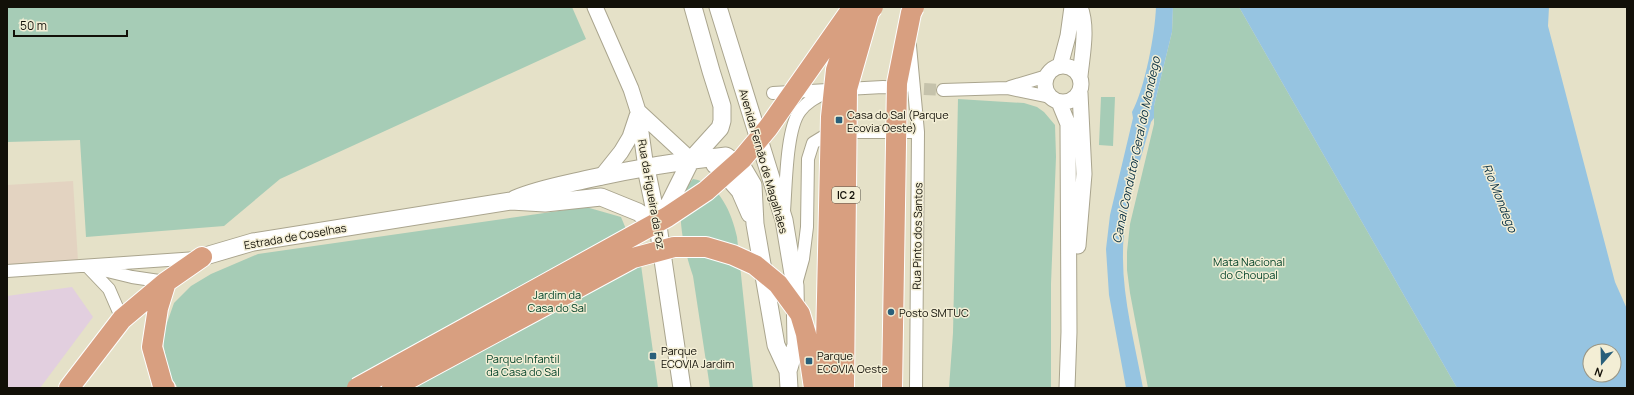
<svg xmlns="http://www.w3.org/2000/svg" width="1634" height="395" font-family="Manrope,sans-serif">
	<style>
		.commercial { fill: #e3d3c1 }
		.industrial { fill: #e2cfdf }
		.green { fill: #a6ccb6 }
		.water { fill: #96c4e1; fill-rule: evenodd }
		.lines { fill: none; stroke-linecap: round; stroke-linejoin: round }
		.minor-tunnel { stroke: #c5c2ab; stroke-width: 12; stroke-dasharray: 12 6; stroke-linecap: butt }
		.minor-casing { stroke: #aaa58e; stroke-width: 14 }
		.tertiary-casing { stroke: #aaa58e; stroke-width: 17 }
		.secondary-casing { stroke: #aaa58e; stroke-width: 19 }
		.trunk-casing { stroke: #fff; stroke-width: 22 }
		.minor { stroke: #fff; stroke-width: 12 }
		.tertiary { stroke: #fff; stroke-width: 15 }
		.secondary { stroke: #fff; stroke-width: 17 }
		.trunk { stroke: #d89f80; stroke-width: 20 }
		.trunk-bridge-casing { stroke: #fff; stroke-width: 22; stroke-linecap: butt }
		.trunk-bridge { stroke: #d89f80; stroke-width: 20 }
		.poi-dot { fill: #295f7a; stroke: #f3eed5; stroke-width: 1.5 }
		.labels { text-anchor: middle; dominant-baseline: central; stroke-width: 3; stroke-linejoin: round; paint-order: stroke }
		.shield { fill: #f3eed5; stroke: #565346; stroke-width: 1 }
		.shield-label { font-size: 10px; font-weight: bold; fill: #121008 }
		.poi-label { font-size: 11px; fill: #121008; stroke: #f3eed5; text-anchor: start }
		.street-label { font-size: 11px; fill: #121008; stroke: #f3eed5 }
		.park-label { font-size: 11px; fill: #034329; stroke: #f3eed5 }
		.water-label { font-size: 12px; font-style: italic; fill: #052d41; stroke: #f3eed5 }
	</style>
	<rect width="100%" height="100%" fill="#e5e1c8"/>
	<path class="commercial" d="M73,181l5,80 -71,5v-81z"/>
	<path class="industrial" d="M72,287l21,30 -53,71h-33v-92z"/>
	<path class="green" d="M7,7h565l14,32 -306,140 -56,47 -138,11 -6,-97 -73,2z
		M1173,7h66l218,381h-309l-18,-95 -3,-23v-18l3,-28 24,-100v-18l18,-74z
		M1101,97h14l-2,49 -14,-1z
		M958,99l66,4 13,4 7,5 11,13 1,32 -5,127v104h-102l4,-55z
		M693,179c27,4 39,35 44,58l16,151h-43l-17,-112c-8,-23 -19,-65 -7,-88 1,-3 5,-6 7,-9z
		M586,207l35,10 20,48 17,123h-480l-9,-13 -7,-38 12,-34 17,-17 20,-12 47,-20z"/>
	<path class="water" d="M1156,7h17l-1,25 -18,74v12l-3,4c-11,41 -28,88 -28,131 -1,44 12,91 20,135h-17l-17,-93 -3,-46 4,-34 23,-97 -1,-6c13,-24 23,-78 24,-105z
		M1239,7h310l-1,19 67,256 12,27v79h-170zM1590,351h24v24h-24z"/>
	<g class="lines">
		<path class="minor-tunnel" d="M906,88l37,2"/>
		<g class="minor-casing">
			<path id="minor" d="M910,46l8,86
				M1010,87l37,-11
				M943,90l64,-2 43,9
				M773,93l110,-6 20,1
				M784,211c2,-24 2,-82 16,-100 7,-10 19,-15 30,-21
				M88,267l21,22 13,30
				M99,269l33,8 34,5
				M7,271l190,-13
				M796,284l7,-25 4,-32 1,-68 5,-16 18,-11h87l-2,256"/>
		</g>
		<g class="tertiary-casing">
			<path id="tertiary" d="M595,7l36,82 7,22 8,57
				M1045 84a18 18 0 1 1 36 0a18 18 0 1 1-36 0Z
				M1060,66l8,-30 4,-29
				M1080,76c2,-21 8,-48 0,-69
				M1059,102l9,22 1,208 -2,56
				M638,111l53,49
				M601,177l20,-25 9,-15 7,-21
				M1078,246l6,-72 -4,-81"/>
		</g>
		<g class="secondary-casing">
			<path id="secondary" d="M718,7l66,213 11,66 1,59 -8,26 1,17
				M715,165l3,1 22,25 10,23
				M646,168l12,58 24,162
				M515,199c23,-10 48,-14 73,-20 45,-10 92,-18 138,-23l17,12 10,17 2,39 21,121 12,26
				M659,224l32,-64 29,-32 2,-7v-15l-11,-35 -18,-64
				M202,257l51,-15 258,-41 34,2 56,-6 37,15 20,14"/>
		</g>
		<g class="trunk-casing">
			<path id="trunk" d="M69,388l53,-69 44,-37 36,-25
				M165,388l-2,-2 -11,-39 6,-39 8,-26"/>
		</g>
		<use href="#minor" class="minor"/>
		<use href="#tertiary" class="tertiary"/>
		<use href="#secondary" class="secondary"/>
		<use href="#trunk" class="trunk"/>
		<g class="trunk-bridge-casing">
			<path id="trunk-bridge" d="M357,388l310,-171 39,-26 36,-32 26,-31 85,-121
				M392,388l241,-130 41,-11h32l27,8 22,10 23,19 22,30 6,20 8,54
				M825,388l6,-271 5,-47 17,-52
				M844,388l3,-299 22,-77 4,-5
				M892,388l5,-305 14,-70 3,-6"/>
		</g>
		<use href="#trunk-bridge" class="trunk-bridge"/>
	</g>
	<g class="poi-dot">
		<rect x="835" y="116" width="8" height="8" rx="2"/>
		<circle cx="891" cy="312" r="4"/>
		<rect x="649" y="352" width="8" height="8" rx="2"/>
		<rect x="805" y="357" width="8" height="8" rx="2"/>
	</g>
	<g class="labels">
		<rect class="shield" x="832" y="187" width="28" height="16" rx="3"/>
		<g class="shield-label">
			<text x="846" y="195">IC 2</text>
		</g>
		<g class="poi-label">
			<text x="847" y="114">Casa do Sal (Parque<tspan x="847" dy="13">Ecovia Oeste)</tspan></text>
			<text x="899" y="312">Posto SMTUC</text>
			<text x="661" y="350">Parque<tspan x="661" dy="13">ECOVIA Jardim</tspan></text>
			<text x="817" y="355">Parque<tspan x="817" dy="13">ECOVIA Oeste</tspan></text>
		</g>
		<g class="street-label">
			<text transform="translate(764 161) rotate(74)">Avenida Fernão de Magalhães</text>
			<text transform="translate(652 194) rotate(80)">Rua da Figueira da Foz</text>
			<text transform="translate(295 236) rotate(-10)">Estrada de Coselhas</text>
			<text transform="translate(917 236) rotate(-89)">Rua Pinto dos Santos</text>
		</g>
		<g class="park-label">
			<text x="1249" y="261">Mata Nacional<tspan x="1249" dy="13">do Choupal</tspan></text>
			<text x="557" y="294">Jardim da<tspan x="557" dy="13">Casa do Sal</tspan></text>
			<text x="523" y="358">Parque Infantil<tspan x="523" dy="13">da Casa do Sal</tspan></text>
		</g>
		<g class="water-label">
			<text transform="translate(1136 150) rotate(-78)">Canal Condutor Geral do Mondego</text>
			<text transform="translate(1500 198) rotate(68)">Rio Mondego</text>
		</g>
	</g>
	<rect width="1634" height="395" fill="none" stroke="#121008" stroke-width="16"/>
	<g transform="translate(1602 363) rotate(200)"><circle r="19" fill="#f3eed5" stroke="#999583"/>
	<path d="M0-3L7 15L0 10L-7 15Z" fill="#295f7a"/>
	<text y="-6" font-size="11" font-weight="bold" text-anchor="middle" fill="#121008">N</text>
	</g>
	<path d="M14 30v6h113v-6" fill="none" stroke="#121008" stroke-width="2"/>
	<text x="20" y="30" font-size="12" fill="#121008" stroke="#f3eed5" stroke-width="3" paint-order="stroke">50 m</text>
</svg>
